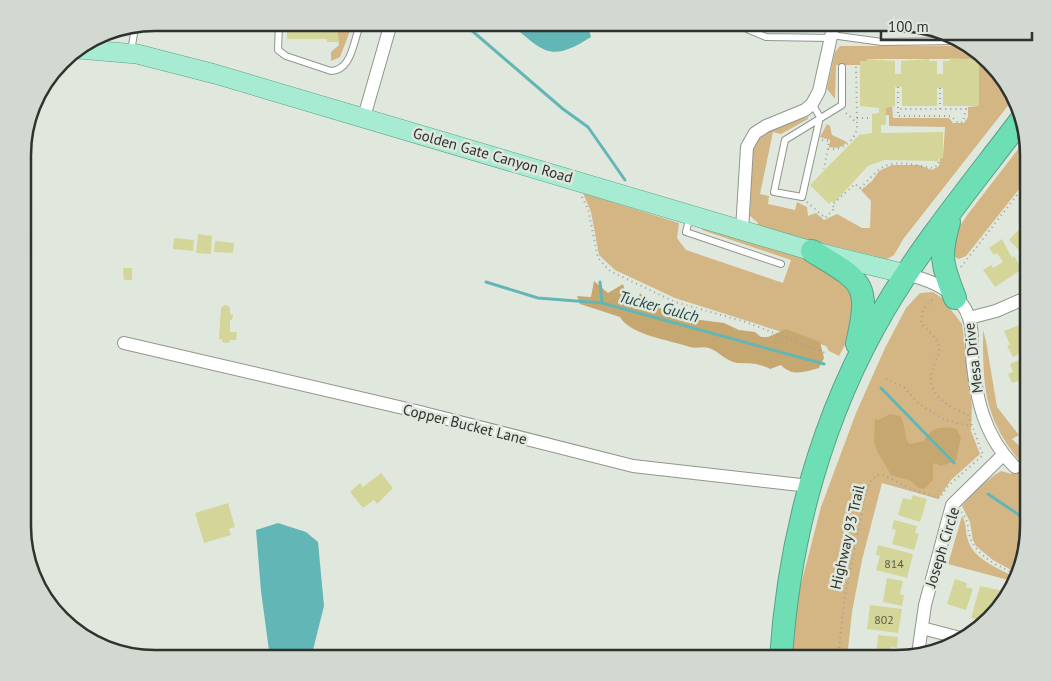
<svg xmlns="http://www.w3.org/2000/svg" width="1051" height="681" font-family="'PT Sans',sans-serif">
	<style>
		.green { fill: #d3b684 }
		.forest { fill: #c6a770 }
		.water { fill: #63b6b6 }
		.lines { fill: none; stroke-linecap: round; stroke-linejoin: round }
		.stream { stroke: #63b6b6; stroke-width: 3 }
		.building { fill: #d3d698 }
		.lane-casing { stroke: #8f978d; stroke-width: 8 }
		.street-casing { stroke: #8f978d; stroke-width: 14 }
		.primary-casing { stroke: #58a286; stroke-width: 20 }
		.highway-casing { stroke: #58a286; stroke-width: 24 }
		.path { stroke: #9ca29a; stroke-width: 2; stroke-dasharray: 1 4; stroke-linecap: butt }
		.lane { stroke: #fff; stroke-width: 6 }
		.street { stroke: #fff; stroke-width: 12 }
		.primary { stroke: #a8ebd3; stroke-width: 19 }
		.highway { stroke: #6edeb5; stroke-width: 22 }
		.labels { text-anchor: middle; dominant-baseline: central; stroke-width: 5; stroke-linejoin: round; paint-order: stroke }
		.number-label { font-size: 12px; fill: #585b48 }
		.street-label { font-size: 15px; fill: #2f322e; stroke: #e0e8de }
		.water-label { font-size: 16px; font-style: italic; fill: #214848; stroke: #e0e8de }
		.rim { fill: none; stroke: #2f322e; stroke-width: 2.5 }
	</style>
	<rect width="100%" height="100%" fill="#e0e8de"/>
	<path class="green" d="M336,23h5v4l7,1 2,3 -10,26 -9,4v-9l8,-7z
		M840,46h131l40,43 3,9 -110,140 -10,17 -7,4 -130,-32 1,-4 -8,-7 2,-68 5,-9 10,-10 41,-12v2l-27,15 -8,-2 -13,62 9,2 -1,8 27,6 2,-8 10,5 1,9 8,-3 8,7 13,-6 25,14h8l1,-27 -10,-11 11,-9 7,-10 13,-6h27l13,5 7,-4 1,-8 3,-1 2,-30 -56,-1v-11h-3v-7l6,-2 1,12h56l4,5h11l4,-6v-10l11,-1 -8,-47h-103l-1,2h-7v4h-24l-1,34 -8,-10 8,-37z
		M827,124l3,2 2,9 15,7c-4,5 -11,7 -18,5l1,-7 -10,-3z
		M1026,139l2,8v31l-62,78 -7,3 -4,-2 -3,4 -3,-19 19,-28z
		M583,193l96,30 -2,15 9,12 97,33 8,-23 -89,-30 3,-6 64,20 59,25 29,25 -7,41 -11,21 -10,-5 -3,-5 -151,-48 -60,-28 -16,-15 -8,-43z
		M933,292l9,6 20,26 10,82 -1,25 9,23 -29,26 -13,19 -56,-16 -20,77 -10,52 -5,46h-56l8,-66 22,-85 35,-94 29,-65 21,-40 14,-15z
		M983,330l3,11 11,66 22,28 -7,4 16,15v80l-13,38 -22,-12 -17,-14 -3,-6 -3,-18 -8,-16c10,-13 24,-26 39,-35l11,3 7,-14c-36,-44 -36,-75 -36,-130z
		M962,516c5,8 3,16 6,24 5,19 30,28 46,37l-2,4 -64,-17z"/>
	<path class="forest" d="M594,281l14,12 15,-9 4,15 11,2 2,-8 8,10 37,15 39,5 15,7 16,2 6,5h7l18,-8 34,13 4,16 -5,10c-14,4 -27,9 -38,-3l-11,4c-14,-7 -19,-5 -33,-6 -11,-2 -19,-12 -28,-15 -6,-2 -13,1 -19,-1 -20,-7 -60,-12 -70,-30l-40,-13 -3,-8 14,1z
		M890,414l10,2c8,12 2,21 10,28l14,-3c8,-14 16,-15 32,-12l5,8 -5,24 -15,5 -6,-3 -2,2v15l-9,9 -6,-1 -7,-7 -20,-6 -14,-24 -3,-10 1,-22 4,1z"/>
	<path class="water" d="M509,23h78l4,14c-42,27 -47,14 -82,-14z
		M278,523l28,9 12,10 6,64 -13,52h-41l-9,-67 -5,-61z"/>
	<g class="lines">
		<path class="stream" d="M463,23l100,86 25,18 37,53
			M486,282l52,16 64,5 222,61
			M600,282l2,21
			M881,388l73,75
			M988,494l40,27"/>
	</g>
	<path class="building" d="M287,23h49l3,19h-12v-3h-40z
		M950,58l29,2v46h-36v-18h-6v18h-35v-19h-7v19l-9,2v17h-5v8l62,-1v26h-4l-1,3 -54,-1 -16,6 -34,37 -2,-2 -3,3 -19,-19 49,-50 13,-2v-19l7,-1v-5l-19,-2v-45h7v-2l28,2v13h6v-13l28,-2v2h8v13h6v-13h7z
		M1028,220v39l-19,-19z
		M198,234l14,2 -1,18 -15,-1z
		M174,238l20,2 -1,11 -20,-2z
		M1002,239l10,19 2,-2 8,13 -27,18 -12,-17 8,-5 2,3 10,-6 -6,-9 -3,2 -5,-7z
		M215,241l19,2 -1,10 -19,-1z
		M123,268h9v12h-8z
		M224,305h3l3,3v6l3,1 -1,5h-2v12h7l-1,8h-6l-1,3 -7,-1v-3h-3l2,-31z
		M1024,323l4,9v18l-15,7 -6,-11 3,-1 -6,-14z
		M1028,356v28l-7,3 -3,-6 -6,2 -4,-9 5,-2 -3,-8z
		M381,473l12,15 -16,16 -3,-4 -11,8 -13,-16 10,-9 3,4z
		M913,495l14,4 -7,23 -22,-7 5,-17 8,2z
		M228,503l7,24 -6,2 2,6 -27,8 -9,-30z
		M894,520l23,6 -2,7 4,1 -5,16 -22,-6 4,-14 -4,-1z
		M878,545l35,9 -6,24 -31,-8 4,-14 -4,-1z
		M887,578l16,3 -3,13 4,1 -2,11 -19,-4z
		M955,579l12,4 -1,4 7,2 -7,21 -19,-6z
		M980,586l24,5 -4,14 -17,16 -12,-3z
		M870,605l32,4 -4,24 -31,-4z
		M878,635l20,2 -1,11 -6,-1 -1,11h-14z"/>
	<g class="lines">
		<g class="lane-casing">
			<path id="lane" d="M279,23l-1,27 8,6 45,15c20,-1 22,-27 28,-43v-5
				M747,23v6l19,8 65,1
				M831,35l51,7 74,-1
				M131,52l4,-25
				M812,104l8,13 -18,80 -28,-5 11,-52 57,-35v-38
				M690,216l-4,16 95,32"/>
		</g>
		<g class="street-casing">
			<path id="street" d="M364,117l27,-94
				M742,230l5,-83 8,-14 11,-7 39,-16 7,-6 7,-13 15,-68
				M906,274c24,6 55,17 63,44 4,11 3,26 3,38 4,43 12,80 43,111
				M969,318l27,-7 32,-14
				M124,343l292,68 217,55 176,20
				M922,628l42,11
				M918,654l7,-49 27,-100 51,-50"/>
		</g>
		<g class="primary-casing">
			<path id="primary" d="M78,49l59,5 78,20 597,177 94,23"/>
		</g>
		<g class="highway-casing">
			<path id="highway" d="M949,222c-10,34 -7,43 6,76
				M812,251c51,31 59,32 45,93
				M781,658c8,-122 41,-243 104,-350 39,-66 89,-126 135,-187"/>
		</g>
		<path class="path" d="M862,23l4,6 23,-1 20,5
			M898,87v29h53l7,7 5,-1 3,-13h-68
			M940,88v21
			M846,113l11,10 -1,-58
			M857,118h15
			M822,140l7,1 -5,28
			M828,149c15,2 30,-10 29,-26
			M582,197l6,12 10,49 12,13 65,31 71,20 82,32
			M807,202l18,16 10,-10 -3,-3 23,-21 5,4c7,-6 13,-14 20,-19 15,-11 36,-3 53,-1l5,-3 1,-7
			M961,267l67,-86
			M886,379l18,8 15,17 26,16 25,6
			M961,512c8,8 6,15 9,25 7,20 27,28 45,37
			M838,658l7,-62 21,-104 5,-11 6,-6h7l27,14 29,9 7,-11 36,-32 -15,-40c-19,-9 -44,-20 -35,-46 2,-7 7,-16 6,-22 -2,-11 -12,-16 -18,-24l2,-14 12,-12"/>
		<use href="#lane" class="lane"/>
		<use href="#street" class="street"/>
		<use href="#primary" class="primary"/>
		<use href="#highway" class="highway"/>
	</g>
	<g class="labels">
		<g class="number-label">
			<text x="894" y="563">814</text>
			<text x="884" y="619">802</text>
		</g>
		<g class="street-label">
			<text transform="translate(493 155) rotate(16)">Golden Gate Canyon Road</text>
			<text transform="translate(973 358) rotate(-97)">Mesa Drive</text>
			<text transform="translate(465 424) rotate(14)">Copper Bucket Lane</text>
			<text transform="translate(847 537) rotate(-77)">Highway 93 Trail</text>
			<text transform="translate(942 547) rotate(-73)">Joseph Circle</text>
		</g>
		<g class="water-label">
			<text transform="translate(659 306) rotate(15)">Tucker Gulch</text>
		</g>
	</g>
	<path d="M0 0H1051V681H0ZM155 31H896A124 124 0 0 1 1020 155V526A124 124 0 0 1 896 650H155A124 124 0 0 1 31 526V155A124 124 0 0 1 155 31Z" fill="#d2d9d0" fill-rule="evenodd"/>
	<path class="rim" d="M155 31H896A124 124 0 0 1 1020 155V526A124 124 0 0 1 896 650H155A124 124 0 0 1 31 526V155A124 124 0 0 1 155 31Z"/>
	<path d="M881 32v8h151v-8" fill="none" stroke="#2f322e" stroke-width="2.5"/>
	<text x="888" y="32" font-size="15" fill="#2f322e" stroke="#e0e8de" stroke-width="4" paint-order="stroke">100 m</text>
</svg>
